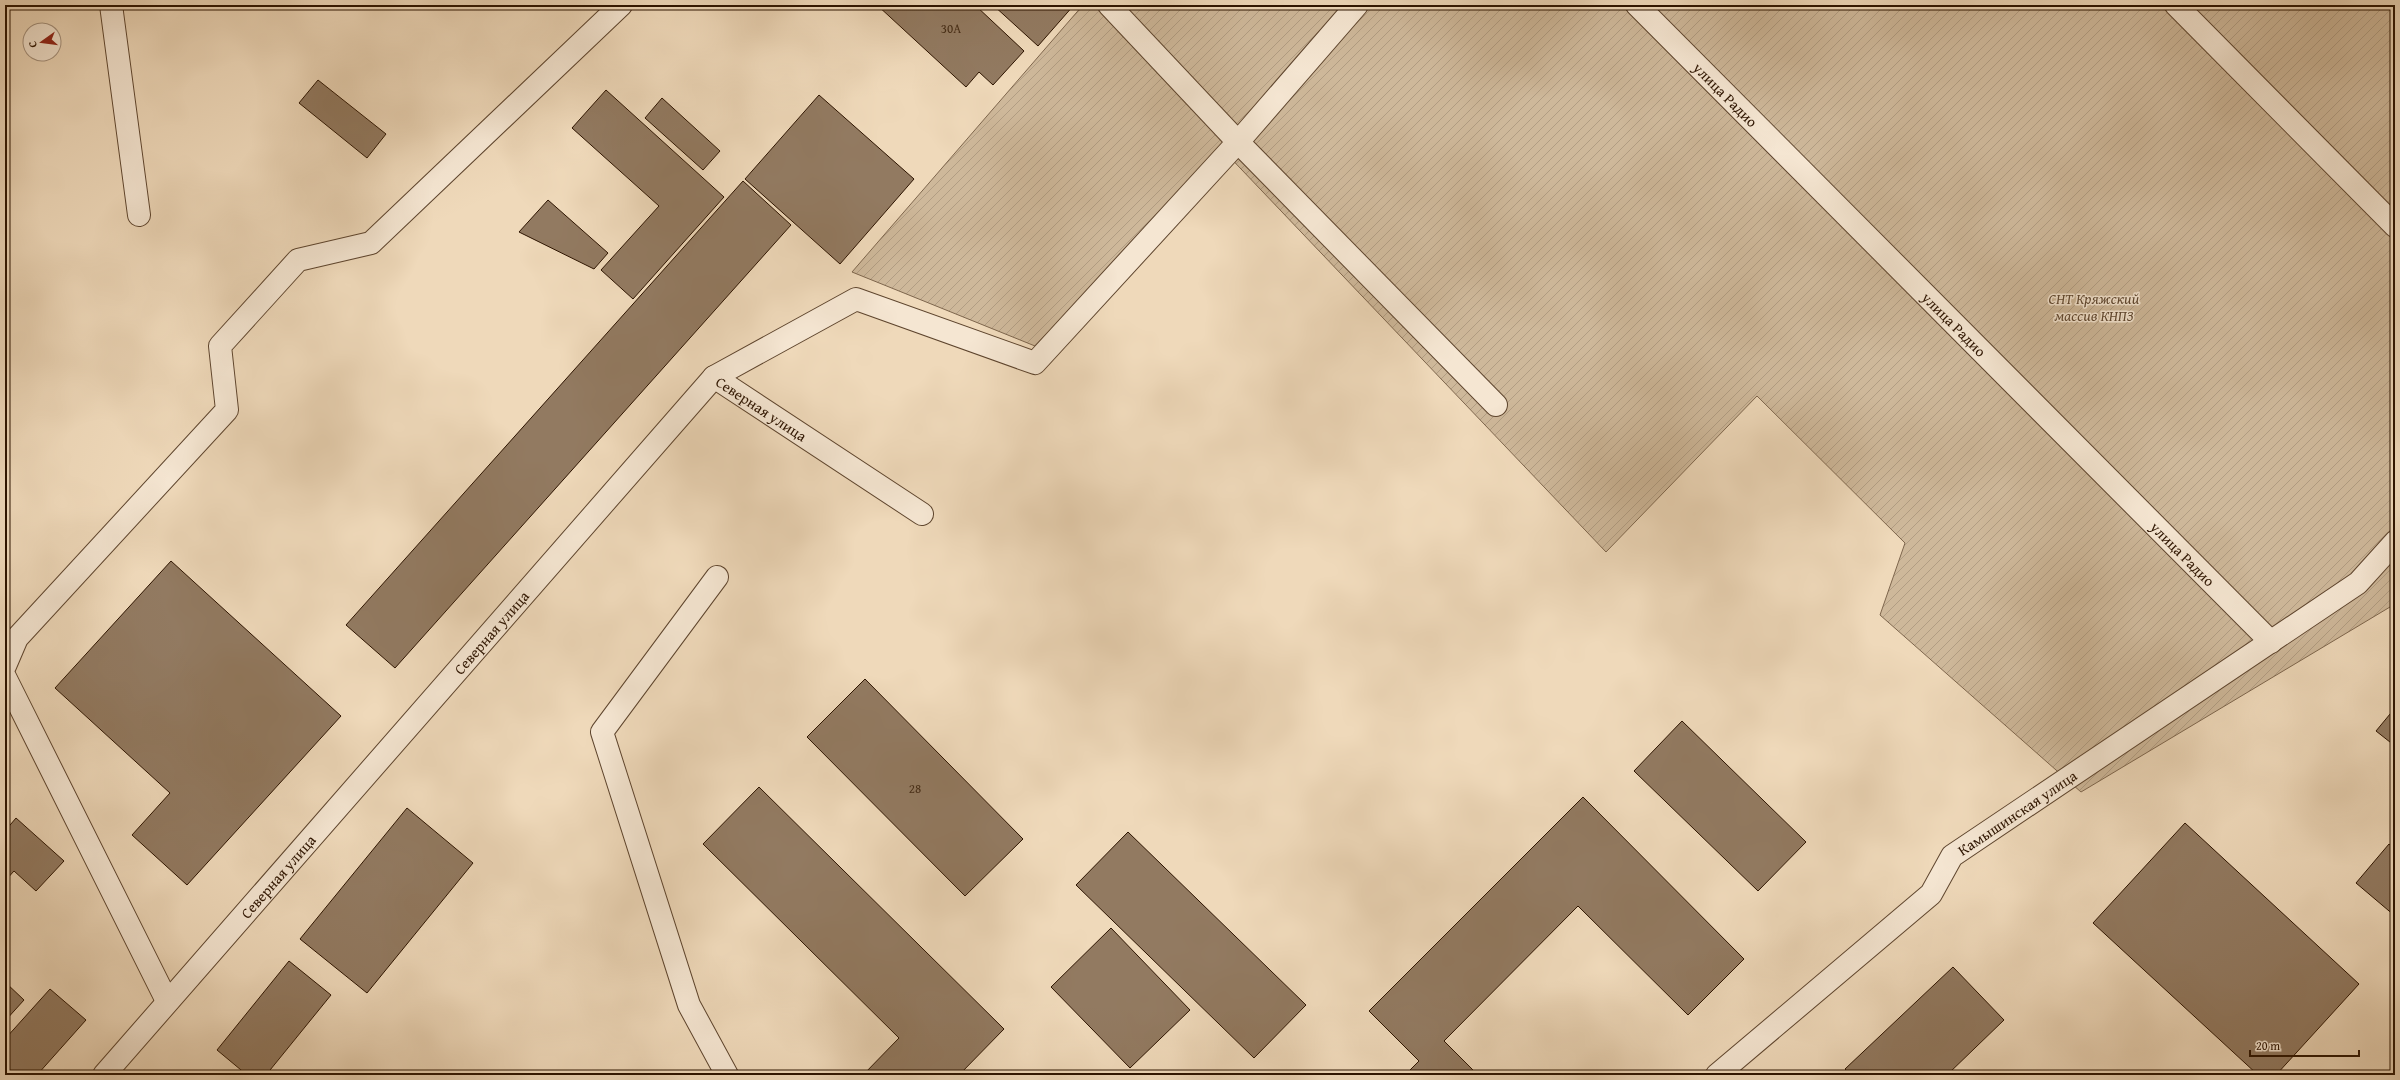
<svg xmlns="http://www.w3.org/2000/svg" width="2400" height="1080" font-family="'Gentium Book Plus',serif">
	<style>
		.garden { fill: url(#garden-furrows); stroke: #7e664d }
		.building { fill: #927a61; stroke: #2d1400 }
		.lines { fill: none; stroke-linecap: round; stroke-linejoin: round }
		.minor-casing { stroke: #5e452e; stroke-width: 24 }
		.minor { stroke: #f5e6d2; stroke-width: 22 }
		.labels { text-anchor: middle; dominant-baseline: central; stroke-width: 3; stroke-linejoin: round; paint-order: stroke }
		.number-label { font-size: 13px; fill: #462e18 }
		.street-label { font-size: 15px; fill: #2d1400; stroke: #f5e6d2 }
		.park-label { font-size: 15px; font-style: italic; fill: #5d452e; stroke: #f5e6d2 }
	</style>
	<defs>
		<pattern id="garden-furrows" width="10" height="10" patternUnits="userSpaceOnUse"><rect width="10" height="10" fill="#ceb89a"/><path d="M-1 1l2-2M0 10L10 0M9 11l2-2" fill="none" stroke="#b19d83"/></pattern>
	</defs>
	<rect width="100%" height="100%" fill="#efd9ba"/>
	<filter id="stains"><feTurbulence type="fractalNoise" baseFrequency=".005" numOctaves="4"/><feColorMatrix values="0 0 0 0 .2 0 0 0 0 .09 0 0 0 0 .02 0 0 0 .5 -.17"/></filter>
	<radialGradient id="worn" r=".72"><stop offset=".6" stop-color="#630" stop-opacity="0"/><stop offset="1" stop-color="#630" stop-opacity=".3"/></radialGradient>
	<path class="garden" d="M1083,5h1312v599l-314,188 -201,-177 25,-72 -148,-147 -151,156 -385,-404 -186,198 -183,-74z"/>
	<path class="building" d="M877,5h98l49,46 -31,34 -14,-13 -13,15z
		M993,5h81l-36,41z
		M318,80l68,54 -19,24 -68,-55z
		M606,90l118,107 -91,102 -32,-29 58,-64 -87,-78z
		M819,95l95,84 -74,85 -95,-85z
		M662,98l58,53 -17,19 -58,-52z
		M743,181l48,44 -396,443 -49,-43z
		M548,200l60,53 -14,16 -75,-37z
		M171,561l170,155 -154,169 -55,-50 38,-42 -115,-105z
		M865,679l158,160 -58,57 -158,-159z
		M2395,708v38l-19,-15z
		M1682,721l124,121 -48,49 -124,-120z
		M759,787l245,242 -45,46h-96l36,-37 -196,-194z
		M1583,797l161,162 -56,56 -110,-109 -134,135 34,34h-73l14,-14 -50,-50z
		M407,808l66,55 -106,130 -67,-54z
		M16,818l48,43 -28,30 -22,-20 -9,10v-50z
		M2185,823l174,161 -83,91h-18l-165,-152z
		M1128,832l178,173 -52,53 -178,-173z
		M2389,844l6,5v67l-39,-33z
		M1111,928l79,82 -60,58 -79,-81z
		M289,961l42,34 -65,80h-19l-30,-25z
		M1953,967l51,53 -57,55h-96l-6,-6z
		M5,982l19,18 -19,21z
		M50,989l36,31 -49,55h-32v-36z"/>
	<g class="lines">
		<g class="minor-casing">
			<g id="minor">
				<path d="M111,5l28,210"/>
				<path d="M1109,5l129,137 258,263"/>
				<path id="s1" d="M1637,5l634,637"/>
				<path d="M2176,5l219,221"/>
				<path d="M714,377l142,-78 179,64 203,-221 119,-137"/>
				<path d="M717,577l-115,155 87,273 38,70"/>
				<path d="M5,666l12,-28 210,-228 -7,-64 78,-86 73,-17 250,-238"/>
				<path d="M5,677l162,324"/>
				<path id="s2" d="M104,1075l610,-698 208,137"/>
				<path id="s3" d="M1717,1075l214,-181 21,-38 406,-273 37,-41"/>
			</g>
		</g>
		<use href="#minor" class="minor"/>
	</g>
	<g class="labels">
		<g class="number-label">
			<text x="951" y="28">30А</text>
			<text x="915" y="788">28</text>
		</g>
		<g class="street-label">
			<text stroke="none"><textPath href="#s1" startOffset="126">улица Радио</textPath></text>
			<text stroke="none"><textPath href="#s1" startOffset="450">улица Радио</textPath></text>
			<text stroke="none"><textPath href="#s2" startOffset="984">Северная улица</textPath></text>
			<text stroke="none"><textPath href="#s1" startOffset="774">улица Радио</textPath></text>
			<text stroke="none"><textPath href="#s2" startOffset="588">Северная улица</textPath></text>
			<text stroke="none"><textPath href="#s3" startOffset="402">Камышинская улица</textPath></text>
			<text stroke="none"><textPath href="#s2" startOffset="264">Северная улица</textPath></text>
		</g>
		<g class="park-label">
			<text x="2094" y="298">СНТ Кряжский<tspan x="2094" dy="17">массив КНПЗ</tspan></text>
		</g>
	</g>
	<rect width="2400" height="1080" fill="none" stroke="#efd9ba" stroke-width="20"/>
	<rect x="6" y="6" width="2388" height="1068" fill="none" stroke="#2d1400" stroke-width="2"/>
	<rect x="10" y="10" width="2380" height="1060" fill="none" stroke="#2d1400"/>
	<g transform="translate(42 42) rotate(256)"><circle r="19" fill="#f5e6d2" stroke="#a5927e"/>
	<path d="M0-3L7 15L0 10L-7 15Z" fill="#8f2418"/>
	<text y="-6" font-size="11" font-weight="bold" text-anchor="middle" fill="#2d1400">С</text>
	</g>
	<path d="M2250 1050v6h109v-6" fill="none" stroke="#2d1400" stroke-width="2"/>
	<text x="2256" y="1050" font-size="12" fill="#2d1400" stroke="#f5e6d2" stroke-width="3" paint-order="stroke">20 m</text>
	<rect width="100%" height="100%" filter="url(#stains)"/>
	<rect width="100%" height="100%" fill="url(#worn)"/>
</svg>
